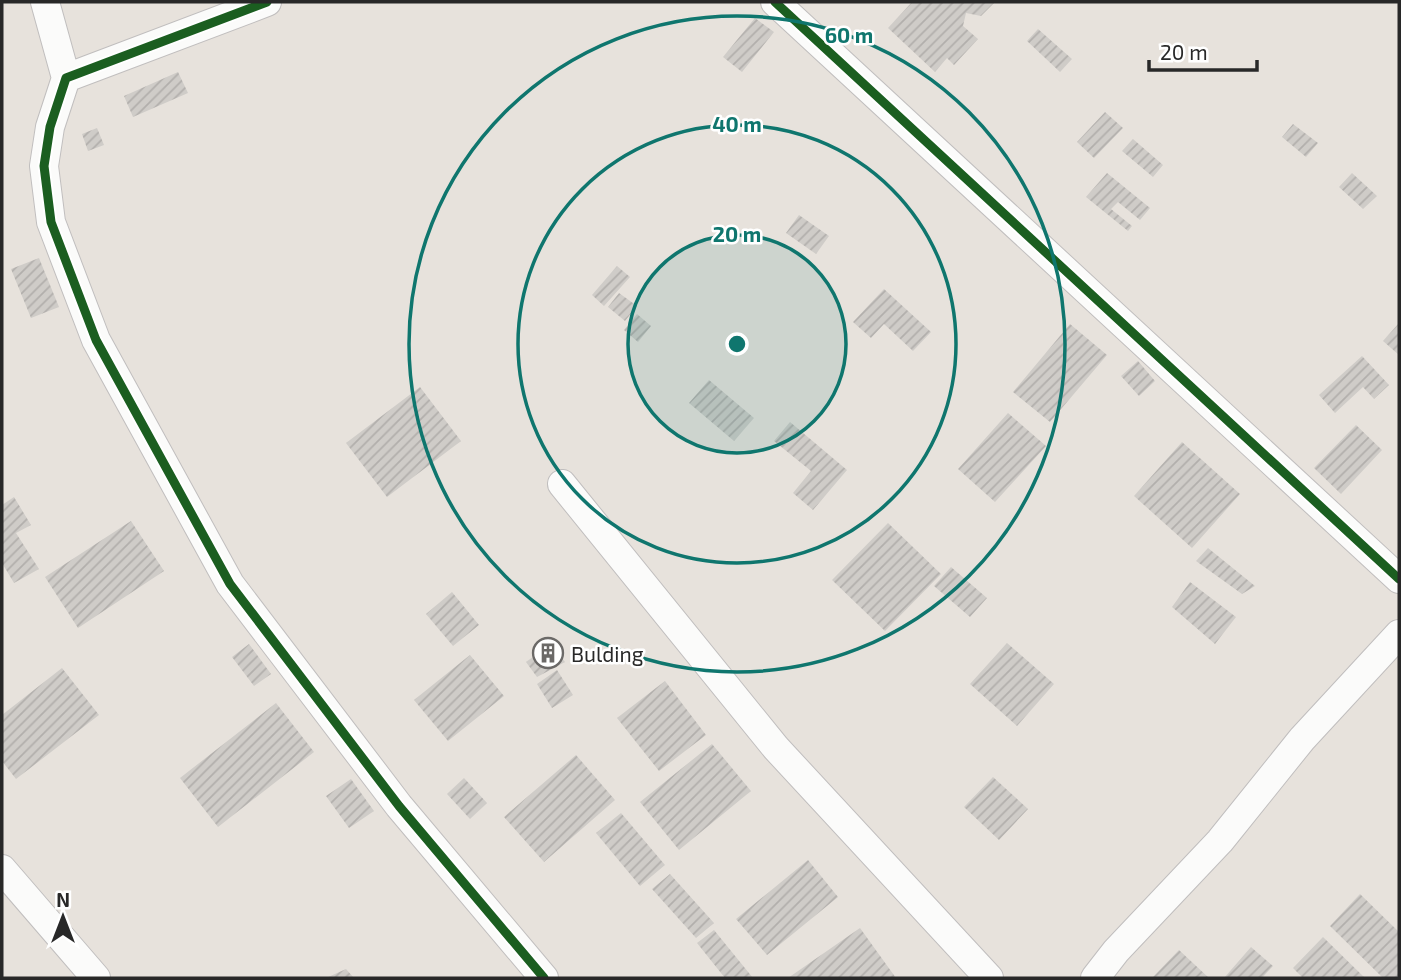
<svg xmlns="http://www.w3.org/2000/svg" width="1401" height="980" font-family="'Exo 2',sans-serif">
	<style>
		.building { fill: url(#building-hatch) }
		.lines { fill: none; stroke-linecap: round; stroke-linejoin: round }
		.minor-casing { stroke: #c0bebe; stroke-width: 30 }
		.minor { stroke: #fbfbfa; stroke-width: 28 }
		.cycleway-casing { stroke: #fff; stroke-width: 13 }
		.cycleway { stroke: #1b5e20; stroke-width: 9 }
		.ring { fill: none; stroke: #0f766e; stroke-width: 3.5 }
		.labels { text-anchor: middle; dominant-baseline: central; stroke-width: 5; stroke-linejoin: round; paint-order: stroke }
		.poi-label { font-size: 21px; fill: #282828; stroke: #fff; text-anchor: start }
		.centre { fill: #0f766e; stroke: #fff; stroke-width: 3.5 }
		.ring-label { font-size: 21px; text-anchor: middle; font-weight: bold; fill: #0f766e; stroke: #fff; stroke-width: 5; stroke-linejoin: round; paint-order: stroke }
	</style>
	<defs>
		<pattern id="building-hatch" width="6" height="6" patternUnits="userSpaceOnUse" patternTransform="scale(1.75)"><rect width="6" height="6" fill="#cfccc8"/><path d="M-1 1l2-2M0 6l6-6M5 7l2-2" fill="none" stroke="#b2afac"/></pattern>
	</defs>
	<rect width="100%" height="100%" fill="#e7e2dc"/>
	<path class="building" d="M912,2h83l-14,14 -15,-3 -3,13 15,13 -24,26 -7,-7 -12,14 -47,-44z
		M755,18l19,14 -32,40 -19,-15z
		M1038,29l34,30 -12,13 -33,-31z
		M178,72l10,21 -55,24 -9,-21z
		M1105,112l18,16 -29,30 -17,-16z
		M1293,124l25,19 -12,14 -24,-20z
		M97,128l7,17 -16,6 -6,-17z
		M1133,139l30,26 -10,12 -31,-26z
		M1107,173l43,35 -10,12 -22,-18 -7,7 21,17 -4,5 -42,-34z
		M1352,173l25,23 -14,13 -24,-22z
		M799,215l30,21 -13,18 -30,-21z
		M39,258l20,49 -28,11 -20,-49z
		M617,266l13,11 -26,29 -12,-11z
		M884,289l47,43 -18,19 -29,-27 -13,14 -18,-16z
		M619,293l18,13 -12,15 -17,-14z
		M637,314l14,12 -13,16 -14,-12z
		M1399,323v32l-16,-14z
		M1070,324l37,31 -57,67 -37,-30z
		M1362,356l27,29 -15,14 -11,-12 -28,26 -16,-18z
		M1138,361l17,20 -16,15 -18,-20z
		M709,380l45,38 -20,23 -45,-38z
		M420,387l41,54 -74,56 -41,-54z
		M1008,413l38,33 -51,56 -37,-33z
		M790,422l57,48 -34,40 -20,-17 18,-22 -37,-30z
		M1356,425l26,25 -41,44 -27,-26z
		M1182,442l58,52 -48,54 -58,-52z
		M14,497l17,28 -15,8 23,36 -25,14 -12,-20v-58z
		M131,521l33,50 -86,57 -33,-51z
		M888,523l53,51 -56,57 -53,-51z
		M1208,548l47,38 -13,8 -46,-33z
		M951,567l36,31 -17,19 -36,-31z
		M1190,582l46,35 -21,27 -43,-37z
		M452,592l27,33 -26,21 -27,-32z
		M1007,643l47,41 -37,42 -47,-42z
		M249,644l22,30 -17,12 -22,-29z
		M551,644l14,18 -28,15 -11,-15z
		M470,655l34,41 -56,45 -34,-41z
		M62,668l37,47 -83,64 -14,-18v-46z
		M557,670l16,25 -21,13 -15,-24z
		M665,681l41,54 -47,36 -42,-53z
		M276,703l38,49 -96,75 -38,-49z
		M712,744l39,47 -72,59 -39,-48z
		M576,755l39,45 -71,62 -40,-45z
		M993,777l35,32 -29,31 -35,-33z
		M464,778l23,25 -17,16 -23,-25z
		M351,779l23,32 -25,17 -23,-32z
		M621,813l44,52 -25,21 -44,-53z
		M808,860l30,37 -71,58 -31,-36z
		M670,874l44,49 -18,15 -44,-49z
		M1360,894l39,38v43l-3,3h-13l-53,-52z
		M860,928l36,50h-108z
		M714,930l39,48h-28l-28,-35z
		M1323,937l42,41h-62l-10,-10z
		M1251,947l22,19 -11,12h-38z
		M1179,950l30,28h-57z
		M346,969l8,9h-28z"/>
	<g class="lines">
		<g class="minor-casing">
			<path id="minor" d="M45,2l21,76
				M267,2l-201,76 -16,49 -6,39 7,56 45,118 134,244 169,222 145,172
				M775,2l624,577
				M562,484l214,264 213,230
				M2,869l94,109
				M1095,978l21,-27 104,-110 82,-102 97,-105"/>
		</g>
		<use href="#minor" class="minor"/>
		<g class="cycleway-casing">
			<path id="cycleway" d="M267,2l-201,76 -16,49 -6,39 7,56 45,118 134,244 169,222 145,172
				M775,2l624,577"/>
		</g>
		<use href="#cycleway" class="cycleway"/>
	</g>
	<circle cx="737" cy="344" r="109" fill="#0f766e" fill-opacity=".12"/>
	<g class="ring">
		<circle cx="737" cy="344" r="109"/>
		<circle cx="737" cy="344" r="219"/>
		<circle cx="737" cy="344" r="328"/>
	</g>
	<defs>
		<g id="building-ring" transform="scale(1.575)"><circle r="9.5" fill="#fff" stroke="#6b6967" stroke-width="1.5"/><path d="M-4-6H4V6H1V3H-1V6H-4ZM-2.5-4.3h1.7v1.8h-1.7ZM.8-4.3h1.7v1.8H.8ZM-2.5-1h1.7V.8h-1.7ZM.8-1h1.7V.8H.8Z" fill="#6b6967"/></g>
	</defs>
	<g fill-rule="evenodd">
		<use href="#building-ring" x="548" y="653"/>
	</g>
	<g class="labels">
		<g class="poi-label">
			<text x="571" y="653">Bulding</text>
		</g>
	</g>
	<circle cx="737" cy="344" r="10" class="centre"/>
	<g class="ring-label">
		<text x="849" y="43">60 m</text>
		<text x="737" y="132">40 m</text>
		<text x="737" y="242">20 m</text>
	</g>
	<rect width="1401" height="980" fill="none" stroke="#282828" stroke-width="7"/>
	<g transform="translate(63 917)" stroke="#ffffff" stroke-width="5" paint-order="stroke">
	<path d="M0-5L12 26L0 18L-12 26Z" fill="#282828"/>
	<text y="-10" font-size="19" font-weight="bold" text-anchor="middle" fill="#282828">N</text>
	</g>
	<path d="M1149 60v10h108v-10" fill="none" stroke="#282828" stroke-width="3.5"/>
	<text x="1160" y="60" font-size="21" fill="#282828" stroke="#ffffff" stroke-width="5" paint-order="stroke">20 m</text>
</svg>
